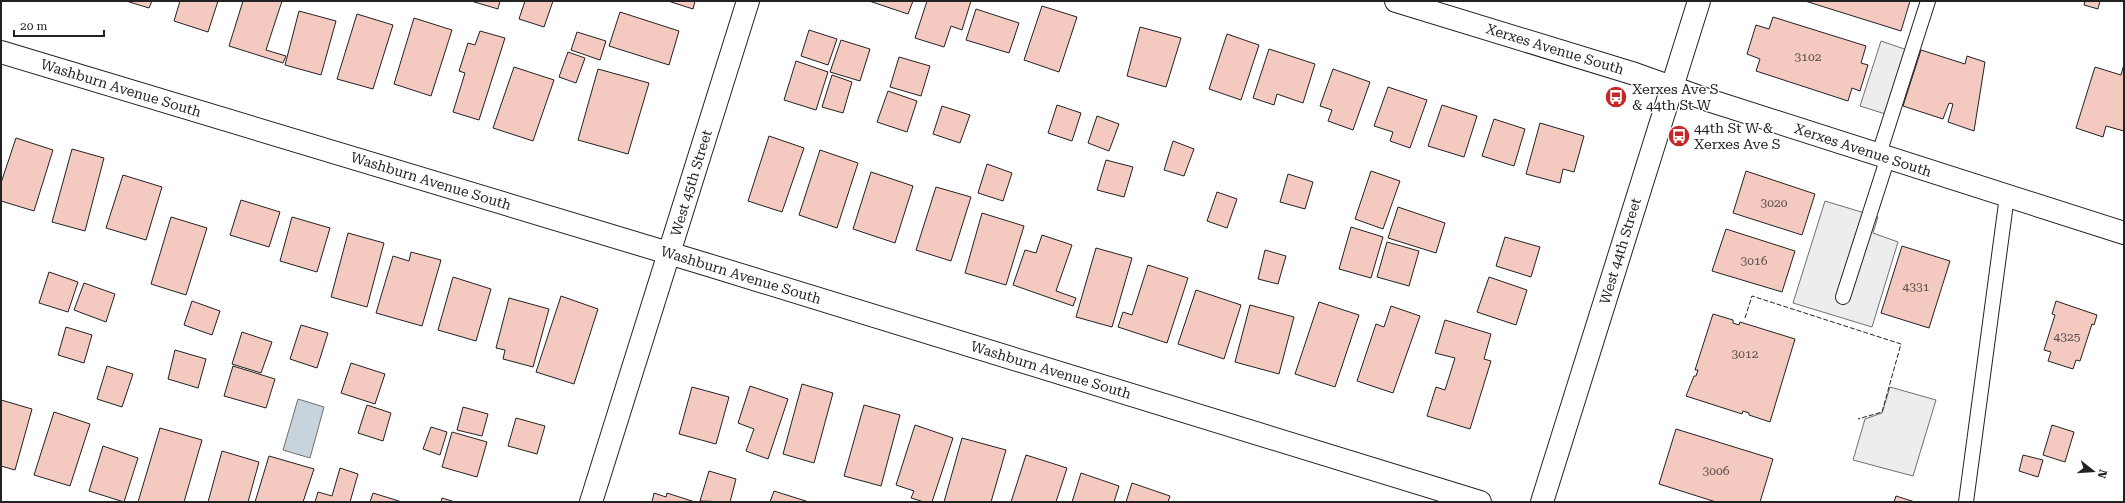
<svg xmlns="http://www.w3.org/2000/svg" width="2125" height="503" font-family="'Roboto Serif',serif">
	<style>
		.parking { fill: #ededed; stroke: #6f6f6f }
		.water { fill: #c7d3dd; stroke: #6f6f6f }
		.building { fill: #f3c9c0; stroke: #222 }
		.lines { fill: none; stroke-linecap: round; stroke-linejoin: round }
		.lane-casing { stroke: #222; stroke-width: 16 }
		.street-casing { stroke: #222; stroke-width: 24 }
		.secondary-casing { stroke: #222; stroke-width: 24 }
		.lane { stroke: #fff; stroke-width: 14 }
		.street { stroke: #fff; stroke-width: 22 }
		.secondary { stroke: #fff; stroke-width: 22 }
		.fence { stroke: #222; stroke-width: 1; stroke-dasharray: 5 2; stroke-linecap: butt }
		.labels { text-anchor: middle; dominant-baseline: central; stroke-width: 3; stroke-linejoin: round; paint-order: stroke }
		.number-label { font-size: 12px; fill: #564c4a }
		.street-label { font-size: 14px; fill: #222; stroke: #fff }
		.poi-label { font-size: 14px; fill: #222; stroke: #fff; text-anchor: start }
	</style>
	<rect width="100%" height="100%" fill="#fff"/>
	<path class="parking" d="M1881,41l35,12 -21,64 -35,-11z
		M1825,201l53,16 -5,16 25,9 -26,85 -79,-24z
		M1890,387l46,13 -23,76 -60,-16 12,-41 17,-6z"/>
	<path class="water" d="M298,399l26,8 -14,51 -27,-8z"/>
	<path class="building" d="M126,1h26l-3,7z
		M180,1h38l-10,31 -34,-11z
		M243,1h39l-16,49 20,6 -3,7 -54,-17z
		M471,1h29l-2,8z
		M525,1h28l-9,26 -25,-8z
		M668,1h27l-2,8z
		M869,1h44l-5,13z
		M927,1h44l-9,29 -11,-4 -7,21 -29,-9z
		M1805,1h105l-9,30z
		M2085,1h15l-2,8 -14,-4z
		M1042,6l35,11 -18,55 -35,-12z
		M976,9l43,14 -10,30 -43,-13z
		M299,11l37,10 -15,54 -36,-10z
		M620,12l59,19 -10,34 -60,-19z
		M357,14l36,11 -20,64 -36,-10z
		M1773,17l93,29 -5,17 7,2 -8,26 -8,-3 -4,13 -92,-30 4,-12 -13,-5 9,-29 13,4z
		M414,18l38,12 -21,66 -37,-12z
		M1140,27l41,11 -15,49 -39,-11z
		M809,30l28,9 -9,26 -27,-9z
		M480,31l25,7 -26,82 -26,-8 12,-39 -6,-2 9,-28 7,2z
		M577,32l29,9 -6,19 -29,-10z
		M1227,34l32,11 -18,55 -32,-11z
		M841,40l29,9 -10,32 -30,-9z
		M1269,49l46,15 -12,39 -26,-9 -3,11 -21,-7z
		M1921,50l44,14 2,-8 18,6 -11,69 -26,-9 5,-18 -4,-1 -6,16 -40,-13z
		M568,52l17,6 -9,25 -17,-6z
		M899,57l31,9 -9,30 -31,-9z
		M796,61l32,11 -12,38 -32,-10z
		M2124,64v67l-18,-5 -3,11 -27,-9 19,-61 26,8z
		M514,67l40,13 -21,61 -40,-13z
		M598,69l51,14 -21,71 -50,-14z
		M1333,69l37,13 -17,48 -25,-9 4,-11 -12,-4z
		M832,75l20,7 -9,31 -21,-6z
		M1388,87l39,13 -17,48 -20,-7 3,-9 -19,-6z
		M888,91l29,10 -10,31 -30,-10z
		M1057,105l24,8 -9,28 -24,-8z
		M1442,105l35,11 -13,41 -36,-11z
		M942,106l28,9 -10,28 -27,-9z
		M1097,116l22,8 -10,27 -21,-8z
		M1494,119l31,10 -11,37 -32,-10z
		M1540,123l44,13 -10,36 -11,-3 -3,14 -34,-9z
		M769,136l35,12 -22,64 -34,-11z
		M16,138l37,12 -19,61 -33,-10v-18z
		M1173,141l21,8 -10,27 -20,-6z
		M72,149l32,9 -19,73 -33,-9z
		M820,150l38,13 -21,65 -38,-13z
		M1106,160l27,7 -9,30 -27,-7z
		M987,164l25,9 -9,28 -25,-8z
		M1371,171l29,10 -17,48 -28,-10z
		M1746,171l69,23 -13,41 -69,-22z
		M871,172l42,14 -18,57 -42,-14z
		M1288,174l25,8 -8,27 -25,-7z
		M123,175l39,12 -16,53 -40,-12z
		M936,187l35,10 -20,64 -35,-11z
		M1217,192l20,7 -10,29 -20,-7z
		M241,200l39,12 -11,35 -39,-12z
		M1398,207l47,16 -9,30 -48,-15z
		M982,213l42,13 -18,59 -41,-12z
		M171,217l36,11 -21,67 -35,-11z
		M292,217l38,11 -13,44 -37,-11z
		M1351,227l32,10 -12,41 -32,-9z
		M1726,229l69,22 -13,41 -70,-21z
		M348,233l36,10 -17,64 -36,-10z
		M1042,235l30,10 -16,46 20,7 -3,8 -60,-21 12,-35 11,3z
		M1505,237l35,10 -9,30 -35,-11z
		M1387,242l32,9 -10,35 -32,-9z
		M1902,246l48,15 -21,67 -48,-15z
		M1096,248l36,10 -20,69 -36,-10z
		M1265,250l21,6 -8,28 -20,-5z
		M411,252l30,8 -19,66 -46,-13 17,-57 16,5z
		M1148,265l40,13 -21,65 -49,-16 5,-15 9,3z
		M49,272l29,10 -10,30 -29,-9z
		M453,277l38,12 -15,52 -38,-11z
		M1489,277l38,13 -11,35 -39,-13z
		M84,283l31,11 -9,28 -32,-12z
		M1196,290l45,15 -17,54 -46,-15z
		M561,296l37,13 -24,75 -38,-12z
		M509,298l40,11 -16,58 -30,-8 2,-9 -9,-2z
		M192,301l28,10 -8,24 -28,-10z
		M2056,301l41,14 -3,10 -2,-1 -12,37 -4,-1 -3,9 -25,-8 3,-9 -7,-2 11,-35 -3,-1z
		M1319,302l40,13 -24,72 -40,-13z
		M1250,305l44,12 -15,57 -44,-12z
		M1391,306l29,10 -27,77 -36,-12 19,-57 8,3z
		M1713,314l20,6v3l6,2 1,-3 55,17 -25,83 -21,-7v-2l-6,-2 -1,3 -56,-18 8,-20h2l2,-6h-3z
		M1445,320l46,14 -7,25 7,2 -21,68 -43,-13 9,-29 9,3 10,-32 -20,-5z
		M301,325l27,8 -11,35 -27,-9z
		M66,327l26,8 -8,28 -26,-8z
		M242,332l30,10 -11,31 -29,-9z
		M175,350l31,9 -8,29 -30,-9z
		M351,363l34,11 -10,30 -34,-11z
		M107,366l26,8 -11,33 -25,-8z
		M233,366l42,13 -9,29 -42,-12z
		M802,384l31,9 -19,70 -31,-9z
		M750,386l38,13 -20,60 -22,-8 8,-22 -16,-6z
		M692,387l37,10 -13,47 -37,-10z
		M1,400l31,9 -17,61 -14,-4z
		M367,405l24,8 -8,28 -25,-8z
		M864,405l36,10 -19,71 -37,-10z
		M463,407l25,7 -6,22 -25,-6z
		M54,412l36,12 -20,62 -36,-11z
		M516,418l29,8 -8,28 -29,-8z
		M915,425l38,13 -21,64h-8l-13,-4 3,-7 -18,-6z
		M2052,425l22,7 -9,30 -22,-7z
		M431,427l16,5 -7,23 -17,-6z
		M160,428l42,12 -18,62h-46z
		M1676,429l97,30 -13,43h-44l-57,-18z
		M452,432l35,10 -10,35 -35,-10z
		M962,438l44,12 -15,52h-47z
		M103,446l35,12 -14,44 -35,-11z
		M222,451l37,11 -11,40h-40z
		M1026,455l41,13 -11,34h-45z
		M2023,455l20,5 -5,17 -19,-6z
		M269,456l45,13 -11,33h-48z
		M340,468l18,6 -8,28h-35l3,-10 14,4z
		M709,471l27,8 -6,23 -30,-1z
		M1081,473l38,13 -5,16h-42z
		M1132,483l38,13 -2,6h-42z
		M774,491l35,11h-39z
		M373,493l29,9h-32z
		M654,493l12,4 1,-4 28,9h-43z
		M1896,496l19,6h-21z
		M442,498l13,4h-14z"/>
	<g class="lines">
		<g class="lane-casing">
			<path id="lane" d="M1879,154l49,-153
				M1843,297l45,-140
				M1966,502l41,-306"/>
		</g>
		<g class="street-casing">
			<path id="street" d="M1,52l704,212 775,238
				M591,502l157,-501"/>
		</g>
		<g class="secondary-casing">
			<path id="secondary" d="M1396,1l239,73 73,26 416,133
				M1542,502l157,-501"/>
		</g>
		<use href="#lane" class="lane"/>
		<use href="#street" class="street"/>
		<use href="#secondary" class="secondary"/>
		<path class="fence" d="M1745,318l7,-22 149,48 -19,68 -24,7"/>
	</g>
	<defs>
		<g id="bus-disc" transform="scale(1.15)"><circle r="9.5" fill="#c62828" stroke="#fff"/><path d="M-5-6H5V4H4V6H2V4H-2V6H-4V4H-5ZM-3.5-4V0h7V-4ZM-3.5 1.2v1.5H-2V1.2ZM2 1.2v1.5H3.5V1.2Z" fill="#fff"/></g>
	</defs>
	<g fill-rule="evenodd">
		<use href="#bus-disc" x="1616" y="97"/>
		<use href="#bus-disc" x="1679" y="136"/>
	</g>
	<g class="labels">
		<g class="number-label">
			<text x="1808" y="57">3102</text>
			<text x="1774" y="203">3020</text>
			<text x="1754" y="261">3016</text>
			<text x="1916" y="287">4331</text>
			<text x="2067" y="337">4325</text>
			<text x="1745" y="354">3012</text>
			<text x="1716" y="471">3006</text>
		</g>
		<g class="street-label">
			<text transform="translate(1555 49) rotate(17)">Xerxes Avenue South</text>
			<text transform="translate(121 88) rotate(17)">Washburn Avenue South</text>
			<text transform="translate(1863 150) rotate(18)">Xerxes Avenue South</text>
			<text transform="translate(431 181) rotate(17)">Washburn Avenue South</text>
			<text transform="translate(691 183) rotate(-73)">West 45th Street</text>
			<text transform="translate(1620 251) rotate(-73)">West 44th Street</text>
			<text transform="translate(741 275) rotate(17)">Washburn Avenue South</text>
			<text transform="translate(1051 370) rotate(17)">Washburn Avenue South</text>
		</g>
		<g class="poi-label">
			<text x="1632" y="89">Xerxes Ave S<tspan x="1632" dy="16">&amp; 44th St W</tspan></text>
			<text x="1694" y="128">44th St W &amp;<tspan x="1694" dy="16">Xerxes Ave S</tspan></text>
		</g>
	</g>
	<rect width="2125" height="503" fill="none" stroke="#222222" stroke-width="4"/>
	<g transform="translate(2093 471) rotate(107)" stroke="#ffffff" stroke-width="3" paint-order="stroke">
	<path d="M0-3L7 15L0 10L-7 15Z" fill="#222222"/>
	<text y="-6" font-size="11" font-weight="bold" text-anchor="middle" fill="#222222">N</text>
	</g>
	<path d="M14 30v6h90v-6" fill="none" stroke="#222222" stroke-width="2"/>
	<text x="20" y="30" font-size="12" fill="#222222" stroke="#ffffff" stroke-width="3" paint-order="stroke">20 m</text>
</svg>
